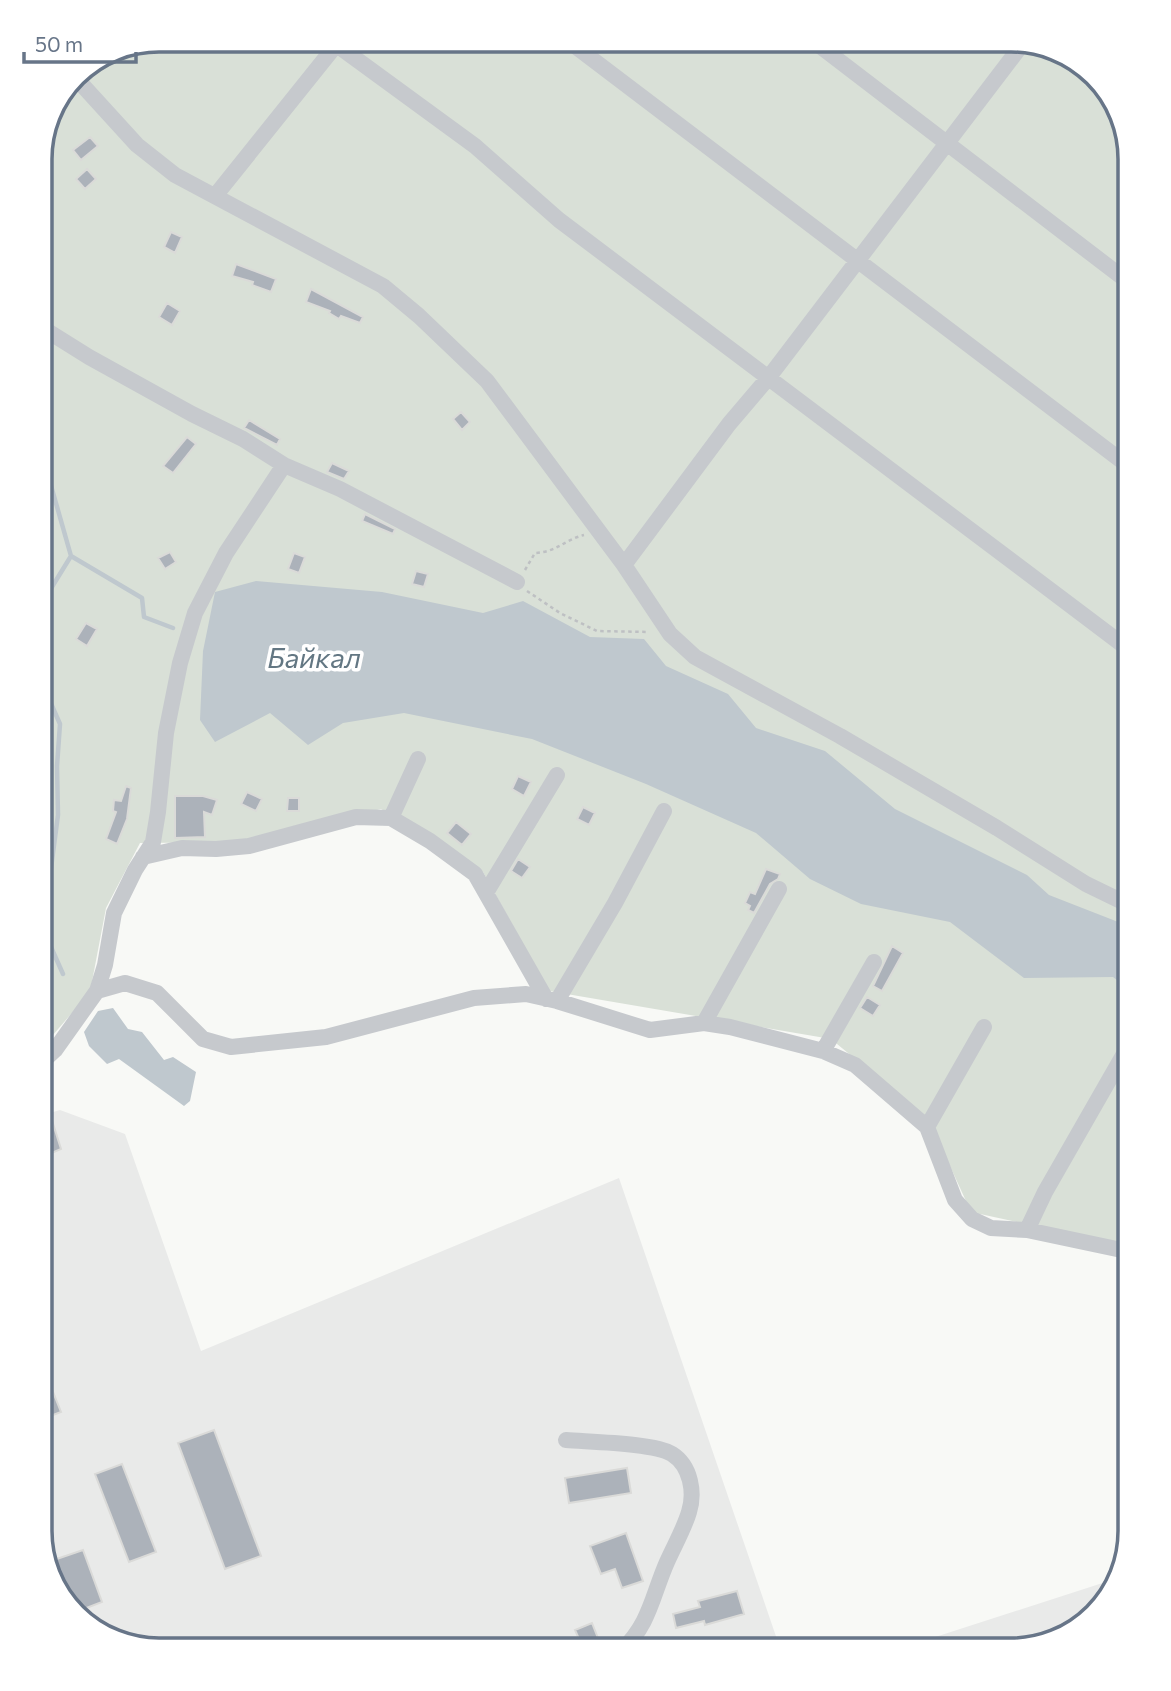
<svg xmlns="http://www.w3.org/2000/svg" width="1171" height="1691" font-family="Commissioner,sans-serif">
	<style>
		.built { fill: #e9eae9 }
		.green { fill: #d9e0d7 }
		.water { fill: #bfc8ce }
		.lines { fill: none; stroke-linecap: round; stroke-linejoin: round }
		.stream { stroke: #bfc8ce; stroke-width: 4.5 }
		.building { fill: #acb2ba; stroke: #dadad8; stroke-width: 2 }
		.path { stroke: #bec0c3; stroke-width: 2.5; stroke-dasharray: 3.5 3.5; stroke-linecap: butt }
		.minor { stroke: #c6c9cd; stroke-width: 16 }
		.labels { text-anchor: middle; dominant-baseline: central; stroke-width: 7; stroke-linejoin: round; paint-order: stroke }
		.water-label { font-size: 28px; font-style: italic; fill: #637783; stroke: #fff }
		.rim { fill: none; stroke: #677588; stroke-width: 3.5 }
	</style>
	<rect width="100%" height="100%" fill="#f8f9f6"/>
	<path class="built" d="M60,1110l65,24 76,217 418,-173 162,473h-629l-59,-20 -37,-40 -16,-59v-416z
		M1118,1578l-3,14 -44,43 -59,16h-120z"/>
	<path class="green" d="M159,40h860l53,16 43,44 16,59v1088l-160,-35 -42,-92 -98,-81 -282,-48 -66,-119 -102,-63 -129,33 -112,1 -34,65 -16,84 -50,58 1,-899 12,-45 27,-36z"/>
	<path class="water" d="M256,581l126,11 101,21 40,-12 67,36 54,2 22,27 62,28 28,34 69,23 70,58 132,66 22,20 82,32v64l-18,-14 -89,1 -74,-56 -89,-18 -51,-25 -54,-46 -110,-49 -114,-45 -128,-26 -61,10 -35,22 -38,-32 -55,29 -15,-22 3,-69 12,-59z
		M113,1008l15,21 14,3 22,28 9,-3 23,15 -6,29 -6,5 -65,-47 -12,5 -18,-18 -5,-14 14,-21z"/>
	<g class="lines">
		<path class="stream" d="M40,462l8,13 23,81 71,42 2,19 29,11
			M40,626l7,-31 24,-39
			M40,668l2,15 18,41 -3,42 1,49 -15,114 20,45"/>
	</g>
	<path class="building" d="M90,137l8,9 -17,14 -8,-10z
		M87,169l9,10 -11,10 -9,-10z
		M171,232l11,5 -7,16 -11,-6z
		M236,264l40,15 -5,13 -19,-7 1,-3 -21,-6z
		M311,289l52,28 -3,6 -19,-7 -2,3 -10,-6 1,-2 -24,-9z
		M167,303l13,8 -8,14 -13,-8z
		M461,412l9,10 -8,8 -9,-11z
		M249,420l31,19 -3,6 -33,-17z
		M187,437l9,7 -23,29 -10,-7z
		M332,463l17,8 -5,8 -17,-7z
		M365,514l30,15 -2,5 -31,-13z
		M170,552l6,10 -11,7 -7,-11z
		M294,553l11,4 -6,16 -11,-4z
		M416,571l12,3 -4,13 -12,-3z
		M86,623l11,6 -10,17 -11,-7z
		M518,776l13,6 -7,14 -12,-7z
		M126,786l5,2 -4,31 -10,25 -11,-5 10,-27 -3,-1 1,-11 7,1z
		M247,792l15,7 -6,12 -15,-7z
		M175,796h28l14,4 -5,15 -8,-3 1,25 -30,1z
		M288,798h11v13h-12z
		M583,807l12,6 -6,12 -12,-6z
		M456,822l15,12 -9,11 -15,-12z
		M518,859l12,8 -8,11 -11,-7z
		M766,869l14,5 -2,5 -8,5 -16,29 -6,-3 2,-4 -5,-3 5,-11 5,2z
		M892,946l11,7 -21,38 -9,-5z
		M867,997l13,8 -7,11 -13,-8z
		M43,1092l18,57 -21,9v-65z
		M41,1362l20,50 -21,8v-57z
		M214,1430l47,126 -36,13 -47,-126z
		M122,1464l34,88 -27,10 -34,-88z
		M627,1468l4,25 -62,10 -4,-25z
		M626,1533l17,48 -21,7 -7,-19 -14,5 -11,-28z
		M83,1550l19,52 -26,10 -20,-21 -8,-29z
		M737,1591l7,23 -39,11 -1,-4 -28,7 -3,-14 27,-7 -2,-6z
		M592,1623l11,28h-46l23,-10 -5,-11z"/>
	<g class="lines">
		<path class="path" d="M525,570l10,-17c22,-1 29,-13 49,-18
			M527,591l33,22 37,18 52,1"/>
		<path class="minor" d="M330,40l145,106 84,74 572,431
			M567,40l564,428
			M812,40l319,244
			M1068,55l10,7
			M75,77l62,68 38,30 208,111 36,30 68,65 137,184 46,69 25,23 145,79 157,92 89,56 37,18 8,-11
			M215,196l125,-156
			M41,327l48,30 103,57 51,25 41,26 56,24 177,93
			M624,565l105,-141 40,-47 255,-335
			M391,818l27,-59
			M143,857l39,-9 34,1 33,-3 107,-29 35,1 39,23 45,33 71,125
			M487,891l70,-116
			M97,991l28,-8 32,10 46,46 28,8 95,-10 148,-39 52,-4 31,7 93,29 54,-7 26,4 93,24 32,14 72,62 28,73 17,19 19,9 36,2 104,22
			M557,1001l58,-98 49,-92
			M704,1023l75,-134
			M823,1051l51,-89
			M40,1064l15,-14 42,-59 8,-26 9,-52 21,-43 18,-28 5,-30 8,-79 14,-70 15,-50 31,-60 58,-88
			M927,1127l57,-100
			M1027,1230l18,-38 83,-145
			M566,1440c24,2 89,3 106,14 19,12 23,39 17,58 -5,17 -15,34 -22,50 -15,34 -17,62 -46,89"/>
	</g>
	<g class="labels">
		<g class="water-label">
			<text x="314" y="657">Байкал</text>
		</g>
	</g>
	<path d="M0 0H1171V1691H0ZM159 52H1011A107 107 0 0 1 1118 159V1531A107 107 0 0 1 1011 1638H159A107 107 0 0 1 52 1531V159A107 107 0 0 1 159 52Z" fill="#fff" fill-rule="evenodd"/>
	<path class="rim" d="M159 52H1011A107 107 0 0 1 1118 159V1531A107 107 0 0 1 1011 1638H159A107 107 0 0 1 52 1531V159A107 107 0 0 1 159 52Z"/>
	<path d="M24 52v10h112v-10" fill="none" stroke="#677588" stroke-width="3.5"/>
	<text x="35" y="52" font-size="21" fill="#677588" stroke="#ffffff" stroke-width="5" paint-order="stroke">50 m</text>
</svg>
